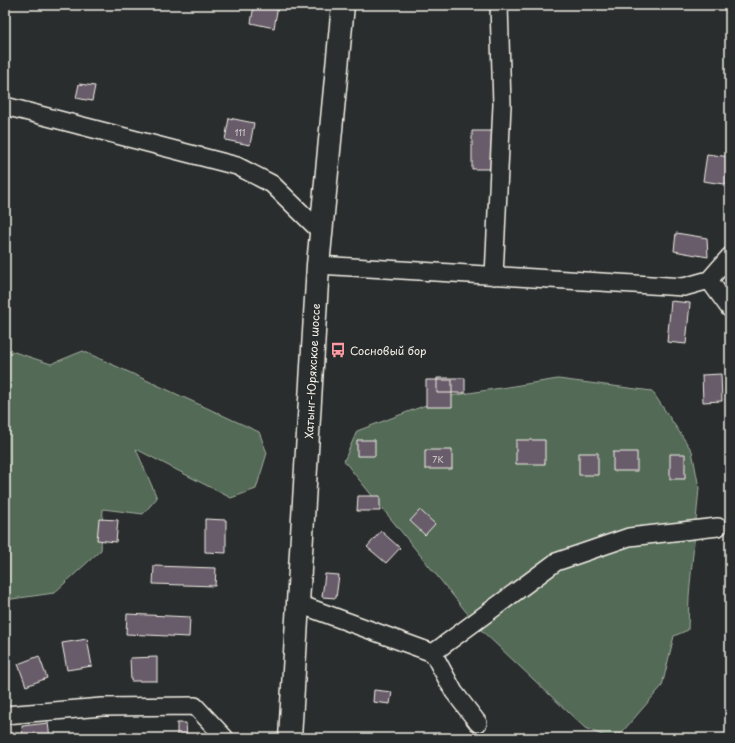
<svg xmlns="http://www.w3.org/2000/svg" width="735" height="743" font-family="'Playpen Sans',sans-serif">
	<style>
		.green { fill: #526a57; stroke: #a3aea0 }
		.building { fill: #685c6b; stroke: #f4f1e8 }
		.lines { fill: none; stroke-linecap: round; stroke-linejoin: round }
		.minor-casing { stroke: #f4f1e8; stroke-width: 20 }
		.secondary-casing { stroke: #f4f1e8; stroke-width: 25 }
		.minor { stroke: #2a2d2e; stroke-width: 17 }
		.secondary { stroke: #2a2d2e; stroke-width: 22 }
		.labels { text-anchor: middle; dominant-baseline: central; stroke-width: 3; stroke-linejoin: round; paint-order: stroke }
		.number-label { font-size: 9px; fill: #d1ccc9 }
		.poi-label { font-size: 11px; fill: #f4f1e8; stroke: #2a2d2e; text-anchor: start }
		.street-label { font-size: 11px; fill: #f4f1e8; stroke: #2a2d2e }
	</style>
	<rect width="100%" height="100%" fill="#2a2d2e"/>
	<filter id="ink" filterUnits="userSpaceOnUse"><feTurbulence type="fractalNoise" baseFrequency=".025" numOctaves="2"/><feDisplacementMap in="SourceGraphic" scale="8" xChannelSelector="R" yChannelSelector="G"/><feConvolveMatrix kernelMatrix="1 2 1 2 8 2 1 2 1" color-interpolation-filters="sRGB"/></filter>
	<g filter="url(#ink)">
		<path class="green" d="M5,349l46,15 32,-13 176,81 8,21 -11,36 -25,9 -95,-49 21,49 -14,16 -40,-5 -2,41 -47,43 -49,7z
			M558,379l94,12 40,60 7,37 -10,108 -1,34 -14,6 -12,50 -45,52h-8l-24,-10 -105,-99 -136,-168 13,-30 93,-35z"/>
		<path class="building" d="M254,5l24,1 -4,22 -23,-5z
			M79,84l16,2 -3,15 -16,-3z
			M229,118l25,5 -4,22 -25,-5z
			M472,131h22v38h-22z
			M707,154l23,3v28l-27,-4z
			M676,233l31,5 1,19 -34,-6z
			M671,301l19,2 -4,41 -19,-2z
			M721,374l1,27 -19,1 -1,-27z
			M437,378h28v15h-28z
			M426,380h26v27h-26z
			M357,440h18v16h-18z
			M516,440h29v24h-29z
			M425,450h27v19h-27z
			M613,452h24v19h-24z
			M579,453h19v22h-19z
			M670,454h15v25h-15z
			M358,496h22v15h-23z
			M420,510l15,14 -10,11 -15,-14z
			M99,519l19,1 -2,22 -19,-2z
			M205,519l21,1v33l-21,-1z
			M381,531l19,17 -14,15 -19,-16z
			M154,566l62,2 -1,18 -62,-2z
			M325,574l14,1 -3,23 -14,-1z
			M127,614l63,3 -1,20 -63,-3z
			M87,639l5,27 -25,4 -5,-27z
			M39,656l8,22 -21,8 -8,-22z
			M157,657v24h-26l-1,-23z
			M374,690l18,2 -2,12 -17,-2z
			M48,723l2,15h-27l-1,-12z
			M177,723h9l1,15h-10z"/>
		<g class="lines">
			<g class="minor-casing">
				<path id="minor" d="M5,106l232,60 35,18 49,48
					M318,265l366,22 25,-7 21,-24
					M494,276l8,-171 -3,-100
					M709,280l21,29
					M299,604l134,49 123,-91 73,-25 89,-10
					M433,653l21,39 24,31
					M5,715l97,-8 93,-1 30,32"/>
			</g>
			<g class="secondary-casing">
				<path id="secondary" d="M290,738l28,-473 25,-260"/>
			</g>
			<use href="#minor" class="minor"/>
			<use href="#secondary" class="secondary"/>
		</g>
	</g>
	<defs>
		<g id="bus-bare" transform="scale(1.2)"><path d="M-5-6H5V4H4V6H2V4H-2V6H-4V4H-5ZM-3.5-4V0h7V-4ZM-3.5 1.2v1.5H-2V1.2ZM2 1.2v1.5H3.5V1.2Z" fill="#ff9aa2" stroke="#2a2d2e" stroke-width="2.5" paint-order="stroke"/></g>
	</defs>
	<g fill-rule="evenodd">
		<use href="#bus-bare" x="338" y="350"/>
	</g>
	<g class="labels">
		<g class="number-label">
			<text x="240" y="132">111</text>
			<text x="438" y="459">7К</text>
		</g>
		<g class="poi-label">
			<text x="350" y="350">Сосновый бор</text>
		</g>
		<g class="street-label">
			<text transform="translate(312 371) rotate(-87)">Хатынг-Юряхское шоссе</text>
		</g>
	</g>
	<rect width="735" height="743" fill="none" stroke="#2a2d2e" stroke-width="20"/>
	<rect x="10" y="10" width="715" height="723" fill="none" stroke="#f4f1e8" stroke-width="1.5" filter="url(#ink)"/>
</svg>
